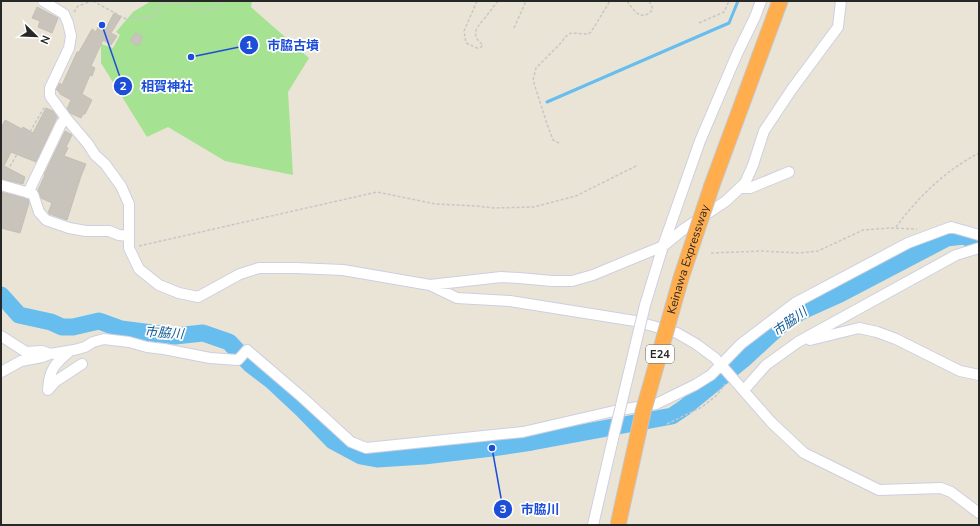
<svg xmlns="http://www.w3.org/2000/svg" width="980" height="526" font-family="'Nunito Sans','Noto Sans JP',sans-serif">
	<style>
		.green { fill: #a5e292 }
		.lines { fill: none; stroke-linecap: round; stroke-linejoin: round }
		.stream { stroke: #68bdef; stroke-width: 3 }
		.river { stroke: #68bdef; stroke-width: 17 }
		.building { fill: #c8c3bb; stroke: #c5c0b2 }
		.minor-casing { stroke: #cdcfe0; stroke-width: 12 }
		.highway-casing { stroke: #c7c7c7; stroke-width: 17 }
		.path { stroke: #c7c7c7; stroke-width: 1.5; stroke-dasharray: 3 2; stroke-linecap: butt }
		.minor { stroke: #fff; stroke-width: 10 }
		.highway { stroke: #ffad4d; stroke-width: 15 }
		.minor-bridge-casing { stroke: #cdcfe0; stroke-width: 12; stroke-linecap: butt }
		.highway-bridge-casing { stroke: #c7c7c7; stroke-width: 17; stroke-linecap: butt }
		.minor-bridge { stroke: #fff; stroke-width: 10 }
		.highway-bridge { stroke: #ffad4d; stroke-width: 15 }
		.labels { text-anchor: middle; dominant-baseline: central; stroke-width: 3.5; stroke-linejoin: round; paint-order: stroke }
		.shield { fill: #fff; stroke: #686868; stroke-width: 1 }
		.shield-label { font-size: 11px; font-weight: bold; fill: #272727 }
		.street-label { font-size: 12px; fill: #272727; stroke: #fff }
		.water-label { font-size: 13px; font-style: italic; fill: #0c5896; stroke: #fff }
		.leader { fill: none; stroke: #1d4ed8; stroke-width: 1.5 }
		.callout-dot { fill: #1d4ed8; stroke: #fff; stroke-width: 1.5 }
		.mark-label { font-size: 12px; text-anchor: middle; font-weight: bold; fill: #fff }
		.callout-label { font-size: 13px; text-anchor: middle; font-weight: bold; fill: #1d4ed8; stroke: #fff; stroke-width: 3.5; stroke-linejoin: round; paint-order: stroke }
	</style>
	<rect width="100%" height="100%" fill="#eae4d7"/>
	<path class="green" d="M151,1h101l-1,6 58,51 -21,34 5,83 -68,-14 -57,-34 -21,10 -46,-74v-19l12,4 7,-13 -4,-3 17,-20z"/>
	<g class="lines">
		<path class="stream" d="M547,102l182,-79 9,-22"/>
		<path class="river" d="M1,295l18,20 32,7 11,5h11l26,-6 22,8 54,7 28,-3 26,9 22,23 21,16 31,29 30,31 28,15 16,3 47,-3 68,-8 40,-6 140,-26 12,-8 60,-49 39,-36 17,-11 40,-18 107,-56 16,-2 16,6"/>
	</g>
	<path class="building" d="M37,7l21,11 -6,15 -14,-6 2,-6 -8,-3z
		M114,13l7,4 -10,16 6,3 -6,9 -8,-5 -12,26 4,2 -3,8 -2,-1 -8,19 10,6 -7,14h-2l-2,4 -11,-5 -3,-4 4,-9 -11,-6v-1l-4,-4 4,-6 2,2 15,-33h2l13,-23 4,3 2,-5 7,3z
		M135,33l8,4 -5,9 -8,-5z
		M46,108l7,3 4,6 -21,45 -25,-10 -7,14 21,11 -2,7 -22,-5v-51l4,-8 17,9 1,-2 10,6z
		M65,131l7,4 -6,12 2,1 -4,8 22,8 -5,12 -14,44 -17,-6 -2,-1 4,-10 -11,-5 -3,-8 7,-15h-1z
		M1,192l27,7 1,4 -9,30 -19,-5z"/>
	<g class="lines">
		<g class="minor-casing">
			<path id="minor" d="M43,1l21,13 4,9 3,13 -2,12 -19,40v8l16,22 22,26 7,11 10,9 16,22 8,18v44l10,21 20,16 20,8 19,4 42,-23 19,-6h37l47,2 87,15 27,13 53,3 125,20 42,12 19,11 19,14 56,64 33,31 75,37 62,-2 10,4 28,21
				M1,185l32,9 6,18 7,8 23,8 17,3h23l10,4 9,1
				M740,188h10l39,-16
				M28,193l33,-69 5,-6
				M430,285l71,-8 18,1 33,3h20l21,-6 70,-29 21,-17 42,-28 19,-18 8,-18 11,-34 28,-42 46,-62 3,-26
				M645,305l18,-59 37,-105 37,-87 18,-37 6,-16
				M1,336l25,16 16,-1 8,3 -8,3 -21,4 -20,11
				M810,340l49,-12 18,4 19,7 64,32 19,4
				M70,351c-15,12 -21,19 -22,39l8,-9 26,-17
				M50,354l24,-4 11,-3 8,-5 11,-3 25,3 18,5 17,2 46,9 28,2 9,-10 56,48 48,44 15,6 157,-16 91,-21 42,-7 39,-19 16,-10 30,-31 54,-41 113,-60 43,-16 28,8
				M744,390l22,-25 32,-23 158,-87 23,-7
				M593,525l19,-82"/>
		</g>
		<g class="highway-casing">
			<path id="highway" d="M712,185l68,-184"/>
		</g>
		<path class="path" d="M93,1l33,18 19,-2 7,1 10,-15 15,-1 31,10 17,-11
			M477,1l-13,30 2,12 11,5 4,-1 2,-2c-12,-10 -8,-16 1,-26 5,-6 9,-12 14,-18
			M627,1c7,10 15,22 26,8l-4,-8
			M74,12l4,-6 14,-5
			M699,23l25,-11 5,-11
			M514,28l12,-27
			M559,143l-6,-3 -6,-16 -14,-44 3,-12 26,-26 3,-5 6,-4 17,1 3,-2 19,-31
			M5,175l40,-69
			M896,227c22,-30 50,-57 83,-74
			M139,246l238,-54 59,12 41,2 17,2 40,-1 42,-11 62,-31
			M711,253l51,-2 37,2 19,-2 45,-21 27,-2 27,1
			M667,424l35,-17 15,-12 8,-11"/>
		<use href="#minor" class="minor"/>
		<use href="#highway" class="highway"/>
		<g class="minor-bridge-casing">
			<path id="minor-bridge" d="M612,443l33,-138"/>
		</g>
		<g class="highway-bridge-casing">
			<g id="highway-bridge">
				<path id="s1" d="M618,525l25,-113 38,-134 31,-93"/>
			</g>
		</g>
		<use href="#minor-bridge" class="minor-bridge"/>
		<use href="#highway-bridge" class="highway-bridge"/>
	</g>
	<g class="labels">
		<rect class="shield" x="646" y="345" width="28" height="18" rx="3"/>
		<g class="shield-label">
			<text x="660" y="354">E24</text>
		</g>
		<g class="street-label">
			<text stroke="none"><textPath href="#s1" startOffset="275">Keinawa Expressway</textPath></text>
		</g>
		<g class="water-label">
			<text transform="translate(790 322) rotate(-36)">市脇川</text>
			<text transform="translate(164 333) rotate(4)">市脇川</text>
		</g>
	</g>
	<path class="leader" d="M191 57L249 45M102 25L123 86M492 448L503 509"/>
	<g class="callout-dot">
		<circle cx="191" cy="57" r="4"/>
		<circle cx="102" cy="25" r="4"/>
		<circle cx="492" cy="448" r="4"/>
		<circle cx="249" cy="45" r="10"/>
		<circle cx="123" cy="86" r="10"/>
		<circle cx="503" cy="509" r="10"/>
	</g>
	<g class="mark-label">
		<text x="249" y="49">1</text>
		<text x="123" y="90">2</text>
		<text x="503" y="513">3</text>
	</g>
	<g class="callout-label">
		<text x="293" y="50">市脇古墳</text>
		<text x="167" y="91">相賀神社</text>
		<text x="540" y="514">市脇川</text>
	</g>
	<rect width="980" height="526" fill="none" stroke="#272727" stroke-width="4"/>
	<g transform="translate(36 36) rotate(113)" stroke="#ffffff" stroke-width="3" paint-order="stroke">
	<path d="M0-3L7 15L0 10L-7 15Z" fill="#272727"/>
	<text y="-6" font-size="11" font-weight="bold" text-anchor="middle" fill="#272727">N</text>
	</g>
</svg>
